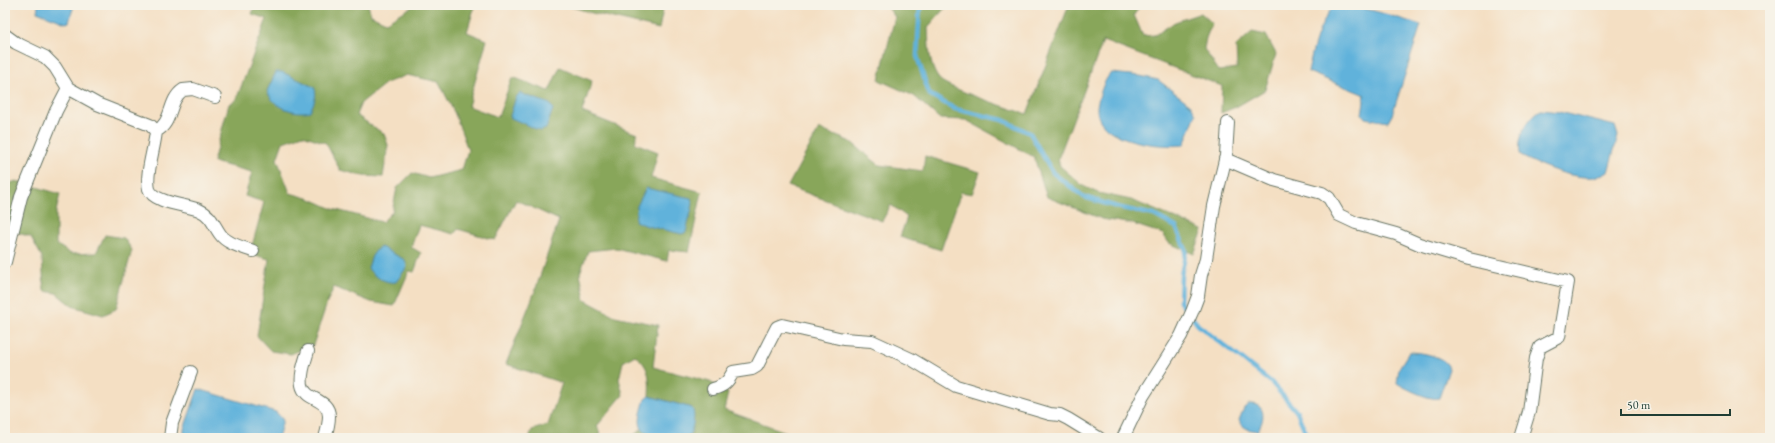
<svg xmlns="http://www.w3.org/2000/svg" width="1775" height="443" font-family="'EB Garamond',serif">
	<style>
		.forest { fill: #88a65a; stroke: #547247; fill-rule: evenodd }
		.water { fill: #60b2db; stroke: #407888 }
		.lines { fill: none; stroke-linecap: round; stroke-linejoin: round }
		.stream { stroke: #60b2db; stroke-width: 4.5 }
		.street-casing { stroke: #6a7666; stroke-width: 14 }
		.street { stroke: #fff; stroke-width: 12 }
	</style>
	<rect width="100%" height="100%" fill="#f7f3e8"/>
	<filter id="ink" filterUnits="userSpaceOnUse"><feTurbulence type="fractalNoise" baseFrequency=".025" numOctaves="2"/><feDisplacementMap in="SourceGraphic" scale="8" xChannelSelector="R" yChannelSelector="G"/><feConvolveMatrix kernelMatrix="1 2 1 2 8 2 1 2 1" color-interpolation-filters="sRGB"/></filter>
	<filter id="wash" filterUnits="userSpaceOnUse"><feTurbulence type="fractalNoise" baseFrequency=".012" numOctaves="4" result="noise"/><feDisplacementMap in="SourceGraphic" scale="16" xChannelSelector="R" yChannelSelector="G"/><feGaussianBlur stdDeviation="0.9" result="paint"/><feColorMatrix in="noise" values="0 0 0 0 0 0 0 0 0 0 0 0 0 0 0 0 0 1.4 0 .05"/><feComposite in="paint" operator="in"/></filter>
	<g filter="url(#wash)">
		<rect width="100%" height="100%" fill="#f4dfc3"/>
		<path class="forest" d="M255,5h113l3,10 15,7 29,-17h60l-8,27 20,8 -19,66 30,11 14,-39h3l34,13 11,-24 32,14 -10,31 55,22 -2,9 23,9 -7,26 51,14 -13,60 -20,-2 -2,11 -51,-13 -28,3 -8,22 5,27 30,16 43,9 -5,42 57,15 18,11 -4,17 79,28h-116l4,-4 1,-26 -43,-12c1,-18 1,-29 -14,-41l-12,7 -4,17 4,16 -26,31 5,12h-73l3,-8 16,-5 14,-42 -56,-19 29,-73 24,-71 -43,-20 -21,40 -37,-11 -4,5 -35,-9 -8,22 10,6 -7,19 -5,-1 -15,35 -23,-4 -37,-15 -6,13 -15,45 -22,9 -20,-3 -14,-15 12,-77 -15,-4 -2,-9 12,-44 -19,-6 7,-24 -39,-10 16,-58 7,-4 31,-81 -15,-5zM407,75l32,7 16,32 13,36 -6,20 -33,8 -17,-5 -15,15 -5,24 -10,10 -49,-13 -22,-10 -21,-6 -13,-34 6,-17 20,-7 23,8 14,27 23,6 20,1 5,-32 -4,-11 -28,-19 5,-12 25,-20z
			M566,5h98l-5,24 -67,-16z
			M886,5h65l-7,4 -16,18c1,16 0,40 12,53 10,9 71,29 87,34l42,-109h71l-6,10 9,21 12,-1 20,-13 26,-9 11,10 -6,15 -2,11 15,22 18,-3 -1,-22 16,-14 14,3 10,19 -11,36 -29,17 -15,6 1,-27 -119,-45 -45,118 2,7 23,20 15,7 33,7 72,30 -9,24 -25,-11 -6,-9 -30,-10 -31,-5 -55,-22 -13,-40 -68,-37 -26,-1 -26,-23 -35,-16 16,-63z
			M819,129l32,13 28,23 44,6 2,-15 55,16 -8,22 -11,-2 -20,58 -41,-13 7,-20 -16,-12 -9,16 -94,-35z
			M16,181l44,13 -4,18v32l15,10 25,-1 9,-18 19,3 8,12 -16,59 -13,6 -31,-9 -16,-13 -12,-2 -2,-34 -11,-20 -25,-8 -1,2v-46z
			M642,429l5,4 19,5h-36z"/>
		<path class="water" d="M38,5h36l-5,17 -3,1 -29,-11z
			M1334,5c29,0 60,12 87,20l-29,90 -4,7 -23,-4 -3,-4 3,-19 -57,-23c5,-24 10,-46 26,-67z
			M276,72h6l32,15c4,8 0,16 -4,24 -16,4 -37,-4 -43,-20z
			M1111,73l29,3 18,4 33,25 5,9 -12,31c-27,3 -100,-5 -85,-47 2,-8 6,-19 12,-25z
			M520,93l30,11 3,5 -7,20 -6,2 -29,-13 -1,-2 6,-19z
			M1541,110l18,2 56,14 3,10 -10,36c-19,15 -68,-6 -87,-16 -6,-14 6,-39 20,-46z
			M646,188l45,10 2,6 -7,28 -4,2 -35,-8 -12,-5 2,-15z
			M381,247l24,13 2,7 -11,15c-9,2 -24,-6 -28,-14l4,-12 6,-8z
			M1409,352c11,0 38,4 40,17l-10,29c-8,3 -35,-10 -42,-15l2,-15z
			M198,389l78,23 7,8 -5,18h-94v-9z
			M649,396l43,12c4,7 1,23 -5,30 -10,0 -39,1 -45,-9 -5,-8 1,-22 3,-30z
			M1249,404c18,-1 16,17 8,27 -9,-1 -14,-3 -18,-11l5,-12z"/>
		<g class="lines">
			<path class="stream" d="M920,5l-3,51 12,38 26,15 48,11 27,13 23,40 31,24 33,10 37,8 22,12 10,23 -5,25 -1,27 18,23 73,57 26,30 11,26"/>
		</g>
	</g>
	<g filter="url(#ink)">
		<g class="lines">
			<g class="street-casing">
				<path id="street" d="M5,35l11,8 29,14 10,10 13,21 29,16 53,21 6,6c-1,16 -11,43 -7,58 4,14 38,16 50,21 12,5 14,14 21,24 7,10 22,13 33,17
					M156,131c17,-8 12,-31 27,-41l10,-1 22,8
					M1225,159l49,21 48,13 7,5 10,17 17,8 40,11 23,10 50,15 99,23 -9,55 -19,10 -4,11 -7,54 -8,26
					M5,262l16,-65 35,-86 12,-23
					M308,351c-3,10 -8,23 -6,34 3,16 27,13 27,31 0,7 -2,15 -4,22
					M713,389c11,-3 15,-7 20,-17l19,-3 5,-3 20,-39 5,-2 61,14 29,2 39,18 45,27 94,28 10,1 8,4 31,19
					M170,438l2,-15 19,-51
					M1123,438l20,-42 38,-60 11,-24 6,-16 3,-21 5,-16 8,-53 12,-50 2,-33"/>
			</g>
			<use href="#street" class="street"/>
		</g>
	</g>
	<rect width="1775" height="443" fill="none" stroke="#f7f3e8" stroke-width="20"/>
	<path d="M1621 409v6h109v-6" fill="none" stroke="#1f3d34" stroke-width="2"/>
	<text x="1627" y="409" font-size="12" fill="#1f3d34" stroke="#f7f3e8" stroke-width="3" paint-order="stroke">50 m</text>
</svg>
